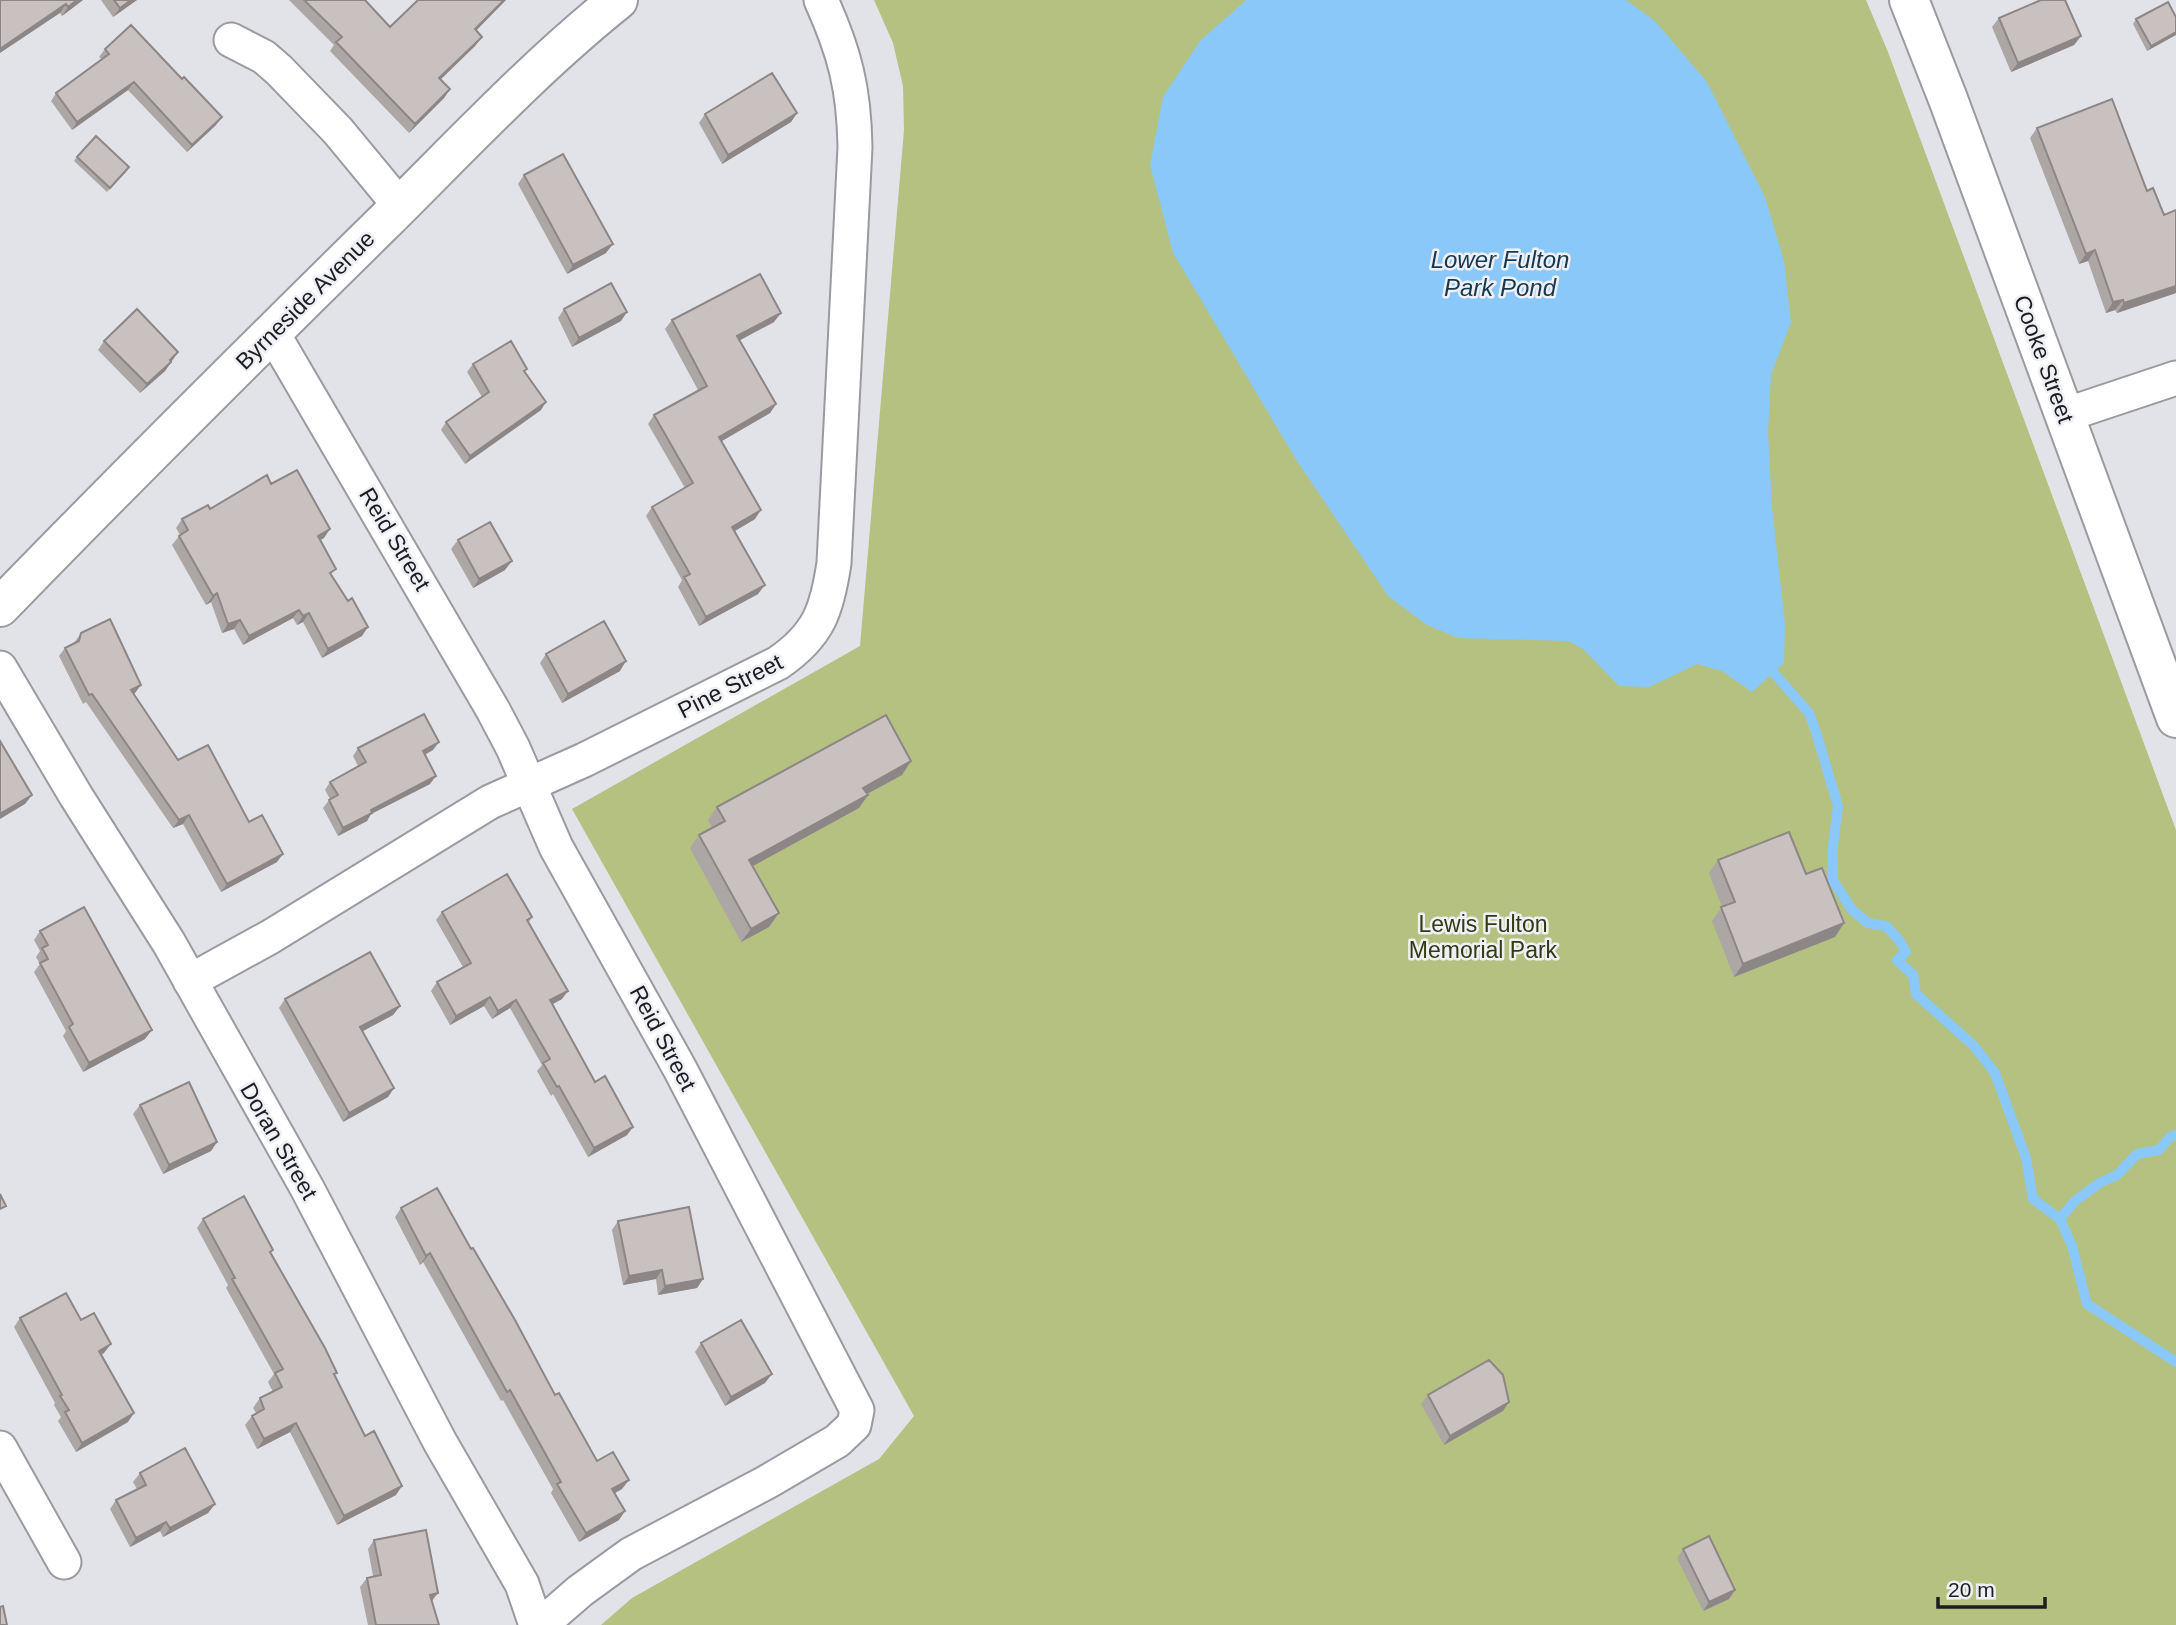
<svg xmlns="http://www.w3.org/2000/svg" width="2176" height="1625" font-family="Arial,sans-serif">
	<style>
		.green { fill: #b5c181 }
		.water { fill: #89c8f8 }
		.lines { fill: none; stroke-linecap: round; stroke-linejoin: round }
		.stream { stroke: #89c8f8; stroke-width: 10 }
		.street-casing { stroke: #9a9ba1; stroke-width: 37 }
		.secondary-casing { stroke: #9a9ba1; stroke-width: 42 }
		.street { stroke: #fff; stroke-width: 33 }
		.secondary { stroke: #fff; stroke-width: 38 }
		.wall { fill: #aca6a5 }
		.shaded-wall { fill: #8c8786 }
		.building { fill: #c8c1c0; stroke: #8c8786; stroke-width: 2 }
		.labels { text-anchor: middle; dominant-baseline: central; stroke-width: 5; stroke-linejoin: round; paint-order: stroke }
		.street-label { font-size: 23px; fill: #1c1d1f; stroke: #eef0f6 }
		.park-label { font-size: 23px; fill: #333913; stroke: #eef0f6 }
		.water-label { font-size: 24px; font-style: italic; fill: #163951; stroke: #eef0f6 }
	</style>
	<rect width="100%" height="100%" fill="#e1e3e8"/>
	<path class="green" d="M874,0h992l22,52 288,778v795h-1575l31,-27 247,-139 35,-43 -342,-607 288,-163 44,-516 -1,-44 -10,-43z"/>
	<path class="water" d="M1246,0h380l29,21 52,61 58,115 19,64 7,61 -20,53 -3,57 4,76 13,116 -1,39 -32,29 -30,-21 -25,-7 -48,23 -30,-1 -36,-37 -15,-8 -110,-3 -31,-13 -39,-29 -91,-135 -124,-208 -23,-88 13,-68 37,-56z"/>
	<g class="lines">
		<path class="stream" d="M1774,673l35,40 7,19 22,74 -6,48 1,26 19,30 16,13 18,3 13,14 7,12 -9,8 16,15 3,19 58,52 21,27 31,85 7,41 27,20 12,27 15,58 89,58
			M2060,1219l15,-18 26,-19 16,-7 20,-21 22,-4 11,-13 6,-2"/>
		<g class="street-casing">
			<path id="street" d="M231,40l33,17 15,13 59,61 62,75
				M272,332l221,378 20,38 43,99 124,222 177,341 -3,15 -17,16 -70,41 -136,72 -51,37 -39,34
				M2065,415l111,-37
				M0,668l76,128 93,147 138,245 133,254 82,142 14,41
				M190,981l80,-44 220,-135 94,-42 194,-97c41,-28 49,-53 56,-100l21,-416c-1,-58 -10,-94 -34,-147
				M0,1448l64,114"/>
		</g>
		<g class="secondary-casing">
			<path id="secondary" d="M1909,0l39,99 228,619
				M0,607c125,-129 253,-256 381,-382 77,-76 152,-157 237,-225"/>
		</g>
		<use href="#street" class="street"/>
		<use href="#secondary" class="secondary"/>
	</g>
	<path class="wall" d="M0,0h83l-21,16 -2,-3z
		M101,0h36l-24,17z
		M289,0h76l25,27 86,4 6,6 -7,9 -35,33 10,10 -6,9 -35,35 -79,-82 4,-6z
		M2176,17l-29,34 -14,-27 3,-5z
		M1999,18l82,18 -7,9 -63,27 -19,-45z
		M105,49l111,76 -29,27 -59,-62 -56,40 -21,-29 5,-8 46,-34 -3,-2z
		M797,113l-6,9 -69,42 -23,-41 6,-9z
		M2037,128l110,63 17,24 12,-5v83l-59,20 -2,-3 -9,3 -18,-52 -9,3 -49,-126z
		M77,157l49,15 -19,20 -33,-31z
		M524,175l82,78 -39,21 -49,-90z
		M564,309l57,12 -49,26 -14,-29z
		M672,320l102,2 -34,18 36,64 -6,9 -48,28 33,78 -20,12 23,63 -59,32 -21,-39 4,-7 -36,-64 6,-9 33,-19 -37,-64 6,-9 44,-25 -33,-61z
		M104,341l74,11 -13,19 -25,22 -42,-43z
		M473,364l52,8 16,38 -76,54 -24,-34 5,-8 36,-25 -15,-25z
		M271,484l53,54 -4,2 12,35 30,61 -40,22 -19,-36 -6,3 -4,-7 -50,27 -9,-16 -12,4 -11,-31 -5,3 -34,-60 8,-10 -4,-7 6,-9z
		M458,540l47,30 -32,18 -22,-39z
		M81,633l54,60 -1,1 44,66 71,62 28,40 -56,30 -38,-68 -10,4 -87,-126 -3,2 -24,-48 6,-8 9,-5z
		M546,654l74,17 -58,32 -22,-40z
		M358,748l75,2 -8,5 5,29 -59,30 -4,7 -29,15 -15,-28 7,-9 -5,-9 5,-8 28,-16 -5,-10z
		M911,761l-9,14 -35,19 1,1 -9,13 -106,58 16,61 -28,15 -51,-94 9,-13 13,-7 -4,-8 9,-13z
		M1718,860l126,63 -9,14 -101,40 -22,-56 10,-14 -13,-34z
		M442,912l90,5 -3,5 33,77 -10,5 43,78 38,45 -6,8 -39,22 -35,-63 -2,2 -14,-25 5,-6 -32,-57 -18,11 -8,-13 -34,19 -19,-34 6,-9 26,-15 -27,-47z
		M40,931l105,108 -62,33 -20,-36 3,-5 -32,-59 6,-8 -4,-7 4,-6 -6,-11z
		M285,999l115,7 -7,9 -31,16 32,57 -6,9 -45,25 -64,-114z
		M140,1105l77,37 -6,9 -48,23 -30,-60z
		M401,1208l70,41 84,146 42,66 25,28 -7,4 4,27 -40,22 -28,-49 2,-4 -50,-89 -2,1 -78,-139 -3,3 -25,-48z
		M203,1219l68,34 125,242 -59,30 -47,-93 -33,17 -12,-24 7,-9 4,-3 -3,-5 7,-10 13,-6 -5,-10 6,-8 -48,-86 2,-3 -31,-57z
		M618,1221l85,58 -6,9 -39,7 -2,-16 -33,6 -11,-55z
		M20,1318l61,2 23,33 -3,2 27,67 -52,30 -18,-31 3,-4 -7,-12 1,-2 -41,-76z
		M701,1343l64,40 -40,23 -30,-54z
		M1428,1395l75,16 -59,34 -23,-41z
		M140,1473l75,31 -7,9 -45,24 -3,-6 -30,16 -20,-38 6,-9 21,-11 -4,-7z
		M374,1540l58,61 7,24h-71l-8,-38 7,-9 6,-2 -5,-27z
		M1683,1549l52,41 -6,9 -26,12 -26,-53z"/>
	<path class="shaded-wall" d="M77,0h6l-21,16 6,-9z
		M131,0h6l-24,17 7,-9z
		M504,0h2l-37,38 6,-9z
		M66,4l-6,9 -60,40v-4z
		M2176,32v3l-29,16 4,-5z
		M2081,36l-7,9 -63,27 7,-9z
		M482,37l-7,9 -42,41 6,-9z
		M134,82l-6,8 -56,40 5,-8z
		M450,89l-6,9 -35,35 6,-9z
		M797,113l-6,9 -69,42 6,-9z
		M222,117l-6,8 -29,27 5,-7z
		M613,244l-7,9 -39,21 6,-9z
		M2095,250l-7,11 -9,3 7,-10z
		M2176,286v7l-59,20 7,-10z
		M2123,300l-8,10 -9,3 7,-11z
		M627,312l-6,9 -49,26 7,-9z
		M781,313l-7,9 -43,23 6,-9z
		M178,352l-13,19 -25,22 7,-9z
		M546,402l-5,8 -76,54 5,-8z
		M776,404l-6,9 -57,33 6,-9z
		M761,510l-6,9 -29,17 6,-9z
		M330,529l-6,9 -13,7 7,-9z
		M512,561l-7,9 -32,18 6,-9z
		M765,585l-7,9 -59,32 7,-9z
		M217,593l-6,9 -5,3 7,-9z
		M299,610l-6,8 -50,27 6,-9z
		M309,613l-6,9 -6,3 6,-9z
		M240,620l-6,9 -12,4 6,-9z
		M368,627l-6,9 -40,22 6,-9z
		M626,661l-6,10 -58,32 6,-9z
		M141,685l-6,8 -10,5 6,-8z
		M439,742l-6,8 -16,8 6,-7z
		M911,761l-9,14 -48,26 9,-13z
		M436,776l-6,8 -59,30 -4,7 -29,15 5,-8 28,-18z
		M32,795l-7,9 -25,15v-5z
		M868,795l-9,13 -119,65 9,-13z
		M189,815l-6,9 -10,4 6,-8z
		M283,854l-6,8 -56,30 6,-8z
		M779,913l-10,14 -28,15 10,-13z
		M1844,923l-9,14 -101,40 9,-13z
		M568,991l-6,8 -18,10 6,-9z
		M490,997l-6,9 -34,19 6,-9z
		M516,1000l-6,8 -18,11 6,-8z
		M400,1006l-7,9 -39,21 6,-9z
		M152,1030l-7,9 -62,33 6,-9z
		M394,1088l-6,9 -45,25 6,-9z
		M633,1127l-6,8 -39,22 6,-9z
		M217,1142l-6,9 -48,23 6,-9z
		M430,1253l-7,9 -3,3 6,-9z
		M662,1270l-6,9 -33,6 6,-9z
		M703,1279l-6,9 -39,7 7,-9z
		M111,1344l-7,9 -12,7 7,-9z
		M772,1374l-7,9 -40,23 6,-9z
		M1509,1402l-6,9 -59,34 6,-9z
		M134,1413l-6,9 -52,30 6,-9z
		M296,1423l-6,9 -33,17 7,-10z
		M629,1480l-7,9 -16,9 6,-9z
		M402,1486l-6,9 -59,30 7,-9z
		M215,1504l-7,9 -45,24 7,-9z
		M625,1511l-6,9 -40,22 7,-9z
		M166,1522l-6,9 -30,16 6,-9z
		M1735,1590l-6,9 -26,12 6,-9z
		M438,1593l-7,9 -1,-7z"/>
	<path class="building" d="M0,0h77l-9,7 -2,-3 -66,45z
		M114,0h17l-11,8z
		M304,0h61l25,27 28,-27h86l-29,29 7,8 -43,41 11,11 -35,35 -79,-82 6,-5z
		M2041,0h24l16,36 -63,27 -19,-45z
		M2168,2l8,15v15l-25,14 -15,-27z
		M131,25l51,54 2,-2 38,40 -30,28 -58,-63 -57,40 -21,-29 53,-39 -4,-5z
		M772,73l25,40 -69,42 -23,-41z
		M2112,99l35,92 6,-3 11,27 12,-5v76l-52,17 -1,-3 -10,2 -18,-52 -9,4 -49,-126z
		M96,136l33,31 -19,21 -33,-31z
		M563,154l50,90 -40,21 -49,-90z
		M760,274l21,39 -44,23 39,68 -57,33 42,73 -29,17 33,58 -59,32 -22,-40 6,-3 -38,-67 41,-24 -39,-68 53,-29 -35,-66z
		M611,283l16,29 -48,26 -15,-29z
		M137,309l41,43 -8,8 1,2 -24,22 -43,-43z
		M511,341l16,28 -3,2 22,31 -76,54 -24,-34 43,-30 -16,-28z
		M297,470l33,59 -12,7 18,33 -6,4 18,28 4,-3 16,29 -40,22 -19,-36 -6,3 -4,-6 -50,26 -9,-16 -12,4 -11,-31 -4,3 -34,-60 9,-6 -6,-11 26,-14 2,4 57,-34 4,9z
		M490,522l22,39 -33,18 -21,-39z
		M110,619l31,66 -10,5 47,70 30,-15 41,77 13,-7 21,39 -56,30 -38,-69 -10,5 -87,-126 -3,1 -24,-47 14,-7 2,-8z
		M604,621l22,40 -58,33 -22,-40z
		M424,714l15,28 -16,9 13,25 -65,34 1,3 -29,15 -14,-28 9,-5 -8,-13 36,-20 -8,-14z
		M886,715l25,46 -48,27 5,7 -119,65 30,53 -28,16 -52,-94 26,-14 -8,-14z
		M0,741l32,54 -32,19z
		M1789,832l17,42 16,-6 22,55 -101,41 -22,-57 14,-5 -17,-42z
		M507,874l25,43 -5,3 41,71 -18,9 45,82 10,-6 28,51 -39,21 -35,-62 -2,1 -14,-24 7,-4 -34,-59 -18,11 -8,-14 -34,19 -19,-34 34,-19 -29,-51z
		M84,907l68,123 -63,33 -20,-36 4,-3 -33,-61 8,-4 -6,-11 6,-3 -8,-14z
		M370,952l30,54 -40,21 34,61 -45,25 -64,-114z
		M189,1082l28,60 -48,23 -29,-60z
		M437,1188l34,61 2,-1 42,72 40,75 4,-2 38,68 16,-9 16,28 -17,9 13,22 -39,22 -29,-49 4,-2 -51,-92 -3,2 -77,-139 -4,3 -25,-48z
		M0,1194l6,12 -6,3z
		M244,1196l29,54 -3,2 55,96 12,25 -3,1 31,62 9,-5 28,55 -58,30 -48,-93 -32,16 -12,-23 12,-7 -4,-11 22,-11 -7,-14 8,-4 -51,-90 3,-1 -32,-59z
		M689,1207l14,72 -38,7 -3,-16 -33,6 -11,-55z
		M66,1293l15,27 13,-7 17,31 -12,7 35,62 -52,30 -17,-31 4,-2 -9,-14 2,-1 -42,-77z
		M741,1320l31,54 -41,23 -30,-54z
		M1489,1360l14,15 6,27 -59,34 -22,-41z
		M185,1448l30,56 -45,24 -4,-6 -30,16 -20,-38 30,-15 -6,-12z
		M426,1530l12,63 -8,2 9,30h-63l-9,-47 14,-3 -7,-35z
		M1709,1536l26,54 -26,12 -26,-53z
		M3,1606l4,19h-7v-18z"/>
	<g class="labels">
		<g class="street-label">
			<text transform="translate(305 300) rotate(-45)">Byrneside Avenue</text>
			<text transform="translate(2044 359) rotate(70)">Cooke Street</text>
			<text transform="translate(395 539) rotate(59)">Reid Street</text>
			<text transform="translate(730 686) rotate(-27)">Pine Street</text>
			<text transform="translate(663 1038) rotate(62)">Reid Street</text>
			<text transform="translate(279 1141) rotate(60)">Doran Street</text>
		</g>
		<g class="park-label">
			<text x="1483" y="924">Lewis Fulton<tspan x="1483" dy="26">Memorial Park</tspan></text>
		</g>
		<g class="water-label">
			<text x="1500" y="259">Lower Fulton<tspan x="1500" dy="28">Park Pond</tspan></text>
		</g>
	</g>
	<path d="M1938 1597v10h107v-10" fill="none" stroke="#1c1d1f" stroke-width="3.5"/>
	<text x="1948" y="1597" font-size="21" fill="#1c1d1f" stroke="#eef0f6" stroke-width="5" paint-order="stroke">20 m</text>
</svg>
